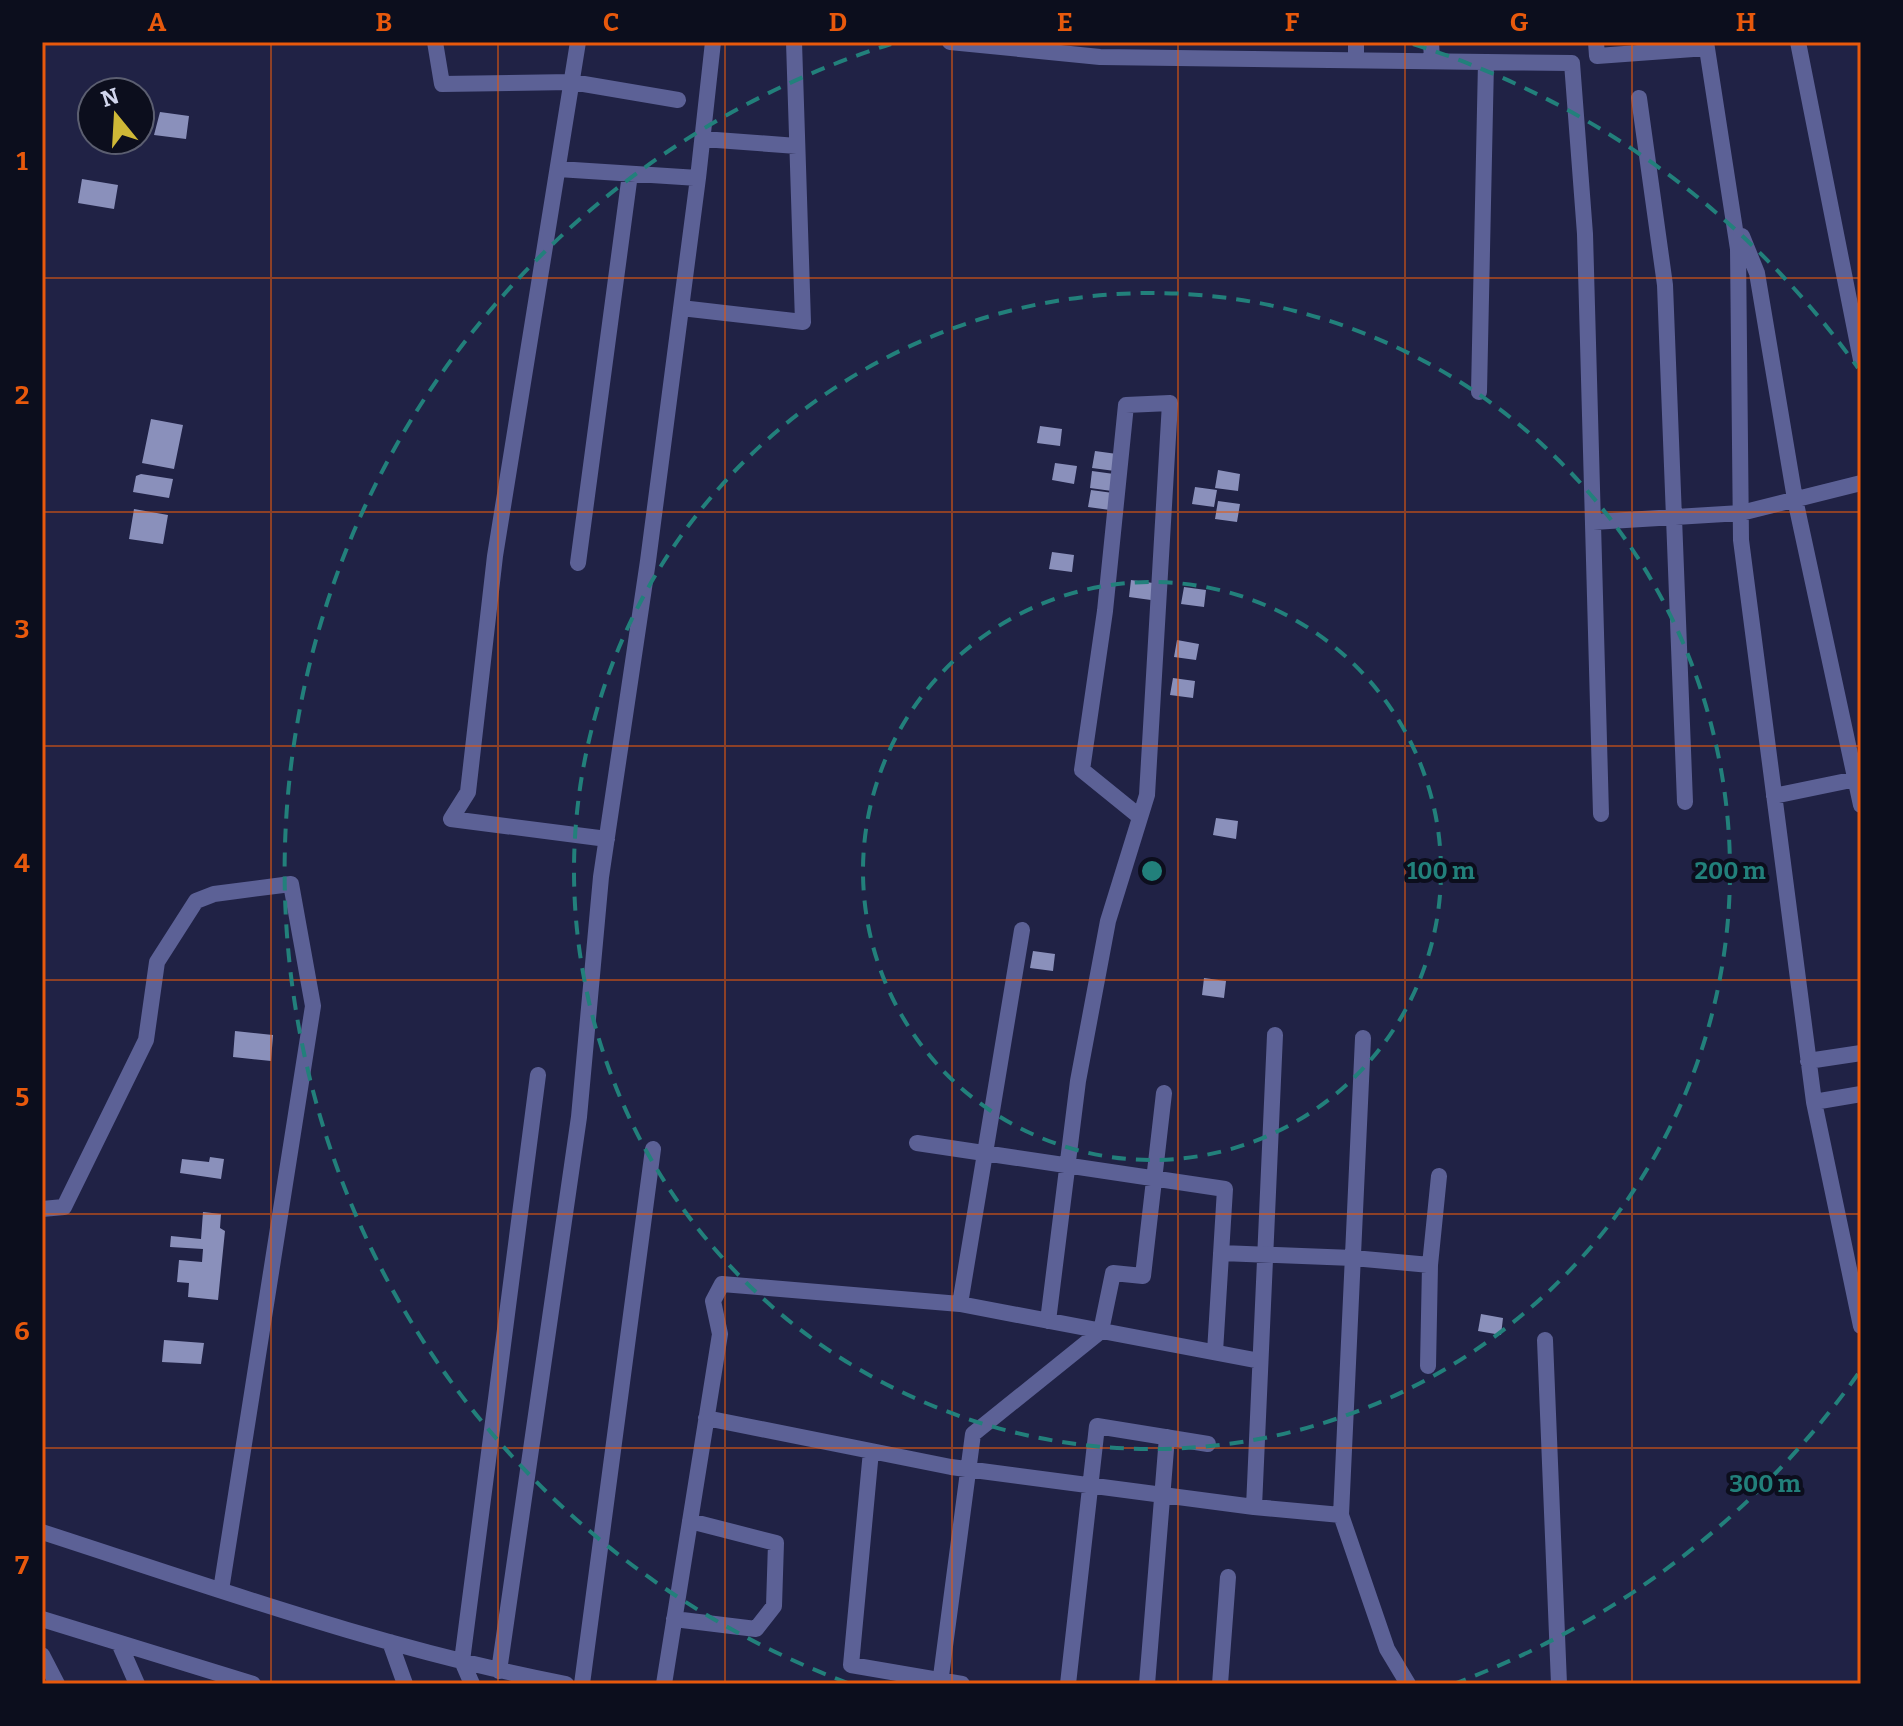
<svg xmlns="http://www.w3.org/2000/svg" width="1903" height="1726" font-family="Bitter,serif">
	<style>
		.building { fill: #8a90bb }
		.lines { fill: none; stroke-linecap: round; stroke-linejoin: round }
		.minor { stroke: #5c6196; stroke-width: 16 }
		.grid { fill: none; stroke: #e8590c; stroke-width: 2; stroke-opacity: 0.55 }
		.ring { fill: none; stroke: #22807b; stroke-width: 4; stroke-dasharray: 14 10 }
		.centre { fill: #22807b; stroke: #0c0e1d; stroke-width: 4 }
		.ring-label { font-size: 24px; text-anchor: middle; font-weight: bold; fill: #22807b; stroke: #0c0e1d; stroke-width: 8; stroke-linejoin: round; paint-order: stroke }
		.neatline { fill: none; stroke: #e8590c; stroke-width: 3 }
		.grid-label { font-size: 26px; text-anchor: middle; font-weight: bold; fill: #e8590c }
	</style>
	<rect width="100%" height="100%" fill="#202245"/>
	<path class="building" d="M160,112l29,4 -3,23 -32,-4z
		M82,179l36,6 -4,24 -36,-6z
		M151,419l32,6 -9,44 -32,-6z
		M1040,426l22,3 -2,17 -23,-3z
		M1095,451l22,3 -2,17 -23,-3z
		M1055,463l22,3 -3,18 -22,-4z
		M1218,470l22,4 -2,17 -23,-3z
		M1092,471l22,3 -2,17 -22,-3z
		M141,474l32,5 -4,19 -36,-6 3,-16z
		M1195,487l22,3 -3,17 -22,-3z
		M1091,490l22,3 -3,17 -22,-3z
		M1218,501l22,3 -3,18 -22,-3z
		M134,509l34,6 -5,29 -34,-5z
		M1052,552l22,3 -2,17 -23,-3z
		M1131,580l22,3 -2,17 -22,-3z
		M1184,587l22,3 -2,17 -23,-3z
		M1177,640l22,4 -3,16 -22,-3z
		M1173,678l22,3 -2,17 -23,-3z
		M1216,818l22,3 -2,18 -23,-4z
		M1033,951l22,3 -2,17 -23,-3z
		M1204,978l22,3 -2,17 -22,-3z
		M235,1031l38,4 -2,26 -38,-4z
		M210,1157l14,2 -3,20 -41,-6 2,-14 27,3z
		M203,1212l18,2 -1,14 5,3 -7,69 -30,-3 1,-14 -12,-1 2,-22 23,2 1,-13 -33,-2 1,-11 30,3z
		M1481,1314l22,4 -2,17 -23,-4z
		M164,1340l40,3 -3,21 -39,-2z"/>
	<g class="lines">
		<path class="minor" d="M435,42l7,42 130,-2 106,18
			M578,42l-83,514 -27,236 -17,27 156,20
			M950,42l150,15 472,6 13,171 16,580
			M1356,42v17
			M1431,42l1,18
			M1596,42l1,14 110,-8
			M1706,42l32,207 3,291 73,562 47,224
			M1798,42l63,318
			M1639,98l26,187 20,517
			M703,139l94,7
			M558,169l140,9 15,-136
			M1742,236l15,37 38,226 66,306
			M681,308l122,14 -9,-280
			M1479,392l7,-330
			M1593,522l148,-9 120,-30
			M578,563l52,-389
			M1774,796l87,-18
			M1808,1061l53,-8
			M1814,1102l47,-8
			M917,1143l308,46 -10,163
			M42,1209l22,-2 82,-167 11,-78 39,-61 18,-7 77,-10 22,122 -92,584
			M1221,1253l132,5 77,7
			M960,1304l62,-374
			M1048,1321l30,-240 30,-160 39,-126 23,-392 -44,2 -21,206 -23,159 58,47
			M1545,1340l14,344
			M1428,1366l2,-101 9,-89
			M706,1418l245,49 303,40 21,-472
			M871,1451l-20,214 111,19
			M1254,1507l87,8 22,-477
			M1341,1515l46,134 21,35
			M42,1532c173,56 345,118 524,152
			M42,1619l211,65
			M674,1619l82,10 18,-23 2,-63 -86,-22
			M390,1642l15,42
			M119,1643l18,41
			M42,1655l15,29
			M499,1671l80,-554 22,-240 47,-316 50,-383
			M472,1684l-10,-23 76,-586
			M582,1684l71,-535
			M664,1684l56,-350 -7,-33 9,-17 238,20 300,57
			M940,1684l33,-250 128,-103 12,-58 30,3 21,-183
			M1068,1684l29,-258 111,18
			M1147,1684l20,-247
			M1220,1684l8,-107"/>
	</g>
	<path class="grid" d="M271,42v1642M498,42v1642M725,42v1642M952,42v1642M1178,42v1642M1405,42v1642M1632,42v1642M42,278h1819M42,512h1819M42,746h1819M42,980h1819M42,1214h1819M42,1448h1819"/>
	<g class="ring">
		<circle cx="1152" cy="871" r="289"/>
		<circle cx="1152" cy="871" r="578"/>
		<path d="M1858 1374A867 867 0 0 1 1456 1683M848 1683A867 867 0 0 1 891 44M1413 44A867 867 0 0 1 1858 368"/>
	</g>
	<circle cx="1152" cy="871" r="12" class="centre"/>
	<g class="ring-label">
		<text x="1441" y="879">100 m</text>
		<text x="1730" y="879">200 m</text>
		<text x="1765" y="1492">300 m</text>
	</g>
	<rect width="1903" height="1726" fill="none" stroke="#0c0e1d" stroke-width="88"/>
	<g transform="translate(116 116) rotate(342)"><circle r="38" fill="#0c0e1d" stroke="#5b5e70" stroke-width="2"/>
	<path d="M0-6L14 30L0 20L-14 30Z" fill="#cfb837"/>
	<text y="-12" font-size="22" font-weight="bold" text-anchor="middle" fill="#d1d5ec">N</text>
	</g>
	<rect x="44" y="44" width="1815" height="1638" class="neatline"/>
	<g class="grid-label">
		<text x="157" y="31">A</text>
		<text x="384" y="31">B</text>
		<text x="611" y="31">C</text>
		<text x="838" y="31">D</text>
		<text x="1065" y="31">E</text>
		<text x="1292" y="31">F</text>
		<text x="1519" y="31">G</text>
		<text x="1746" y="31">H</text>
		<text x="22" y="170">1</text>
		<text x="22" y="404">2</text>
		<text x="22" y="638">3</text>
		<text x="22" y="872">4</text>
		<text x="22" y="1106">5</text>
		<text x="22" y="1340">6</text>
		<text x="22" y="1574">7</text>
	</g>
</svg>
